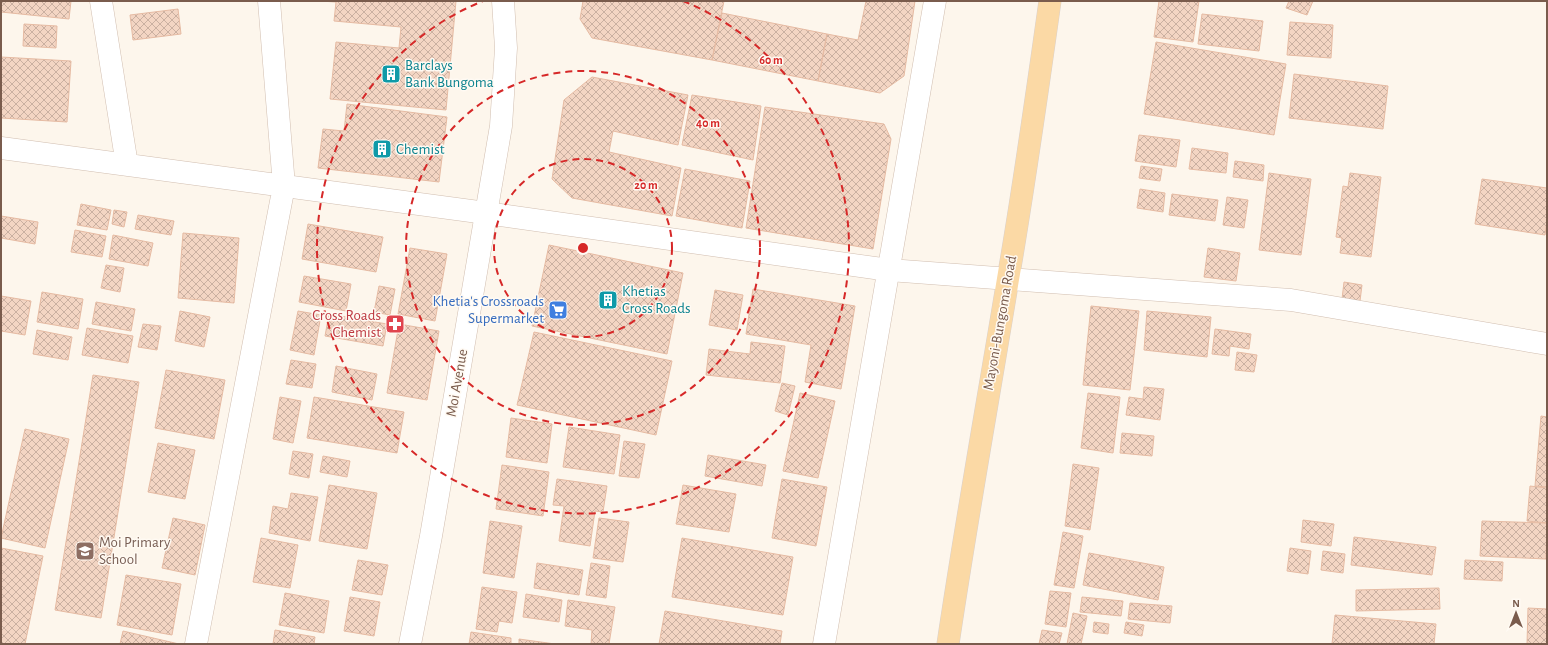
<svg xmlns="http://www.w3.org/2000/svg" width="1548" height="645" font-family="'Alegreya Sans',sans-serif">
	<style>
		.building { fill: url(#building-cross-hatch); stroke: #e6bba3 }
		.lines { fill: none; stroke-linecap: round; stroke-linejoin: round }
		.minor-casing { stroke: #d1beb0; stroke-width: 23 }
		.tertiary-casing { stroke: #d1beb0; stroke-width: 23 }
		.primary-casing { stroke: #dad1cd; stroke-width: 23 }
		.minor { stroke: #fff; stroke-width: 22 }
		.tertiary { stroke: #fff; stroke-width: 22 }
		.primary { stroke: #fbd9a5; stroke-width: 22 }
		.ring { fill: none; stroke: #d62828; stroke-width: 2; stroke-dasharray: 7 5 }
		.labels { text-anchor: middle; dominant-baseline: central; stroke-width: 3; stroke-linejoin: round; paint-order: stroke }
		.culture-label { font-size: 15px; fill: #0d838f; stroke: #fffaf3; text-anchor: start }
		.shop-label { font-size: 15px; fill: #366cbe; stroke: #fffaf3; text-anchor: end }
		.health-label { font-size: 15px; fill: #be3a42; stroke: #fffaf3; text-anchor: end }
		.street-label { font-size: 15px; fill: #7a5c4d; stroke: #fffaf3 }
		.education-label { font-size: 15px; fill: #785e54; stroke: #fffaf3; text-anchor: start }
		.centre { fill: #d62828; stroke: #fffaf3; stroke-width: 2 }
		.ring-label { font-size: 12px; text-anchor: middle; font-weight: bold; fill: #d62828; stroke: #fffaf3; stroke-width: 3; stroke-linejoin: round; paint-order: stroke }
	</style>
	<defs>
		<pattern id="building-cross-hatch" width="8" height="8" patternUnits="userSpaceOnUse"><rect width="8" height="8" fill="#f3d5c3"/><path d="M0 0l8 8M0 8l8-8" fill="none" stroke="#cab0a1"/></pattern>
	</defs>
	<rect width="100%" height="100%" fill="#fdf6ec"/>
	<path class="building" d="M1,1h70l-2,18 -68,-7z
		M320,1h136l-10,109 -116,-11 6,-57 63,6 2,-21 -67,-6 2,-19z
		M583,1h141l-12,59 -120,-22 -12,-19z
		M866,1h49l-11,75 -24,17 -62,-12 9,-47 31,6z
		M1159,1h40l-6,41 -39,-5z
		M1289,1h24l-6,14 -21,-7z
		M178,9l3,25 -48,6 -3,-25z
		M722,13l105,21 -9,47 -106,-21z
		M1202,14l61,7 -4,30 -61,-7z
		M1290,22l43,3 -2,33 -44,-3z
		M24,24l33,2 -1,22 -33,-2z
		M1156,42l130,22 -12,71 -130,-21z
		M1,57l70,4 -4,61 -66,-4z
		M1294,74l94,12 -5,43 -94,-11z
		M592,77l96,18 -10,50 -65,-14 -4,21 72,16 -9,48 -100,-18 -20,-19 12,-79z
		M692,95l69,11 -8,54 -71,-15z
		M347,104l100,13 -8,65 -121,-14 5,-39 21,2z
		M765,107l119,17 7,15 -18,110 -127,-21z
		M1139,135l41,5 -4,27 -41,-6z
		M1192,148l36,5 -2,20 -37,-4z
		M1235,161l29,4 -1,16 -30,-4z
		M1141,166l21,3 -2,12 -21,-3z
		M685,169l65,12 -8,47 -66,-12z
		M1269,173l42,6 -10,76 -42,-5z
		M1350,173l31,4 -10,80 -31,-4 2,-15 -6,-1 7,-51 5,1z
		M1482,179l65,9v33l-2,14 -70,-11z
		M1140,189l25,4 -2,19 -26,-4z
		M1172,194l46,6 -3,21 -46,-6z
		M1227,197l21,3 -4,28 -21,-3z
		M81,204l30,6 -4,20 -30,-5z
		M114,210l13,2 -3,15 -12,-3z
		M138,215l36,6 -3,14 -36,-6z
		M1,216l37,6 -3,22 -34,-6z
		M308,224l75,13 -7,35 -74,-13z
		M75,230l31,6 -4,21 -31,-5z
		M183,233l56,5 -5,65 -56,-5z
		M113,235l40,8 -5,23 -39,-7z
		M549,245l134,28 -16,81 -135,-28z
		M410,248l37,6 -12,67 -37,-7z
		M1208,248l32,5 -4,28 -32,-4z
		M106,265l18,3 -4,24 -19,-4z
		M304,276l47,8 -5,27 -47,-9z
		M1344,282l18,3 -2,16 -18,-2z
		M379,286l16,3 -5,26 -16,-3z
		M753,289l102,17 -14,83 -36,-7 6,-37 -65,-11z
		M715,290l28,5 -6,35 -28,-5z
		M42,292l41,7 -5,30 -41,-7z
		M1,296l30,5 -6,34 -24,-4z
		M96,302l39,7 -4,22 -39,-7z
		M1091,306l48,5 -9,79 -47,-5z
		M180,311l30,6 -6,30 -29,-6z
		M298,311l23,4 -7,40 -24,-5z
		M1147,311l64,6 -4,40 -63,-7z
		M329,314l58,10 -4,22 -58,-10z
		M143,324l18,2 -4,24 -19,-3z
		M399,324l40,7 -12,69 -40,-7z
		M87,328l46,8 -5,27 -46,-8z
		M1215,329l36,5 -2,15 -19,-3 -1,10 -17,-2z
		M37,330l35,7 -4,23 -35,-6z
		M534,332l138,29 -16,74 -139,-30z
		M751,342l34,4 -5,37 -74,-8 3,-26 41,5z
		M1237,352l20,3 -3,17 -19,-2z
		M291,360l25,4 -4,24 -26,-4z
		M336,366l41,8 -5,26 -40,-8z
		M166,370l59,10 -11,59 -59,-11z
		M93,375l46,7 -38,236 -46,-8z
		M782,383l13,3 -7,29 -13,-4z
		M1144,387l20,2 -4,31 -34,-5 3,-18 14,2z
		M800,393l35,8 -17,77 -35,-7z
		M1088,393l32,4 -7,56 -32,-5z
		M280,397l21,4 -8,42 -20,-4z
		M314,397l90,15 -7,41 -90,-15z
		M1541,416l6,1v70l-12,-1z
		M511,418l41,6 -5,39 -41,-6z
		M569,427l51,8 -6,39 -51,-7z
		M25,429l44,10 -24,109 -44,-10z
		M1122,433l32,3 -2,20 -32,-3z
		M624,441l21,3 -6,34 -20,-2z
		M158,443l37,7 -10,49 -37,-7z
		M293,451l20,3 -4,24 -20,-4z
		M708,455l58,10 -4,21 -57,-10z
		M323,456l27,5 -3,16 -27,-5z
		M1073,464l26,4 -9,62 -25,-4z
		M502,465l47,7 -6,44 -47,-7z
		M557,479l50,7 -4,26 -8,-1 -5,35 -31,-5 5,-35 -11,-1z
		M782,479l45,8 -11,59 -44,-8z
		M329,485l48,8 -10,56 -48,-8z
		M683,485l53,9 -7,38 -53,-8z
		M1530,486l17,2v35l-20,-2z
		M291,493l27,4 -8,44 -41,-8 4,-27 15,3z
		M173,518l32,7 -10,50 -33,-7z
		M599,518l30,4 -6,40 -30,-4z
		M1303,520l31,4 -3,22 -30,-4z
		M490,521l32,5 -8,52 -31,-5z
		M1482,521l65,2 -1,36 -66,-3z
		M1063,532l20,4 -9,52 -20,-3z
		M1354,537l82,10 -4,28 -81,-10z
		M261,538l37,7 -8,43 -37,-6z
		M682,538l111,19 -10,58 -111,-18z
		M1,548l42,8 -18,88h-24z
		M1290,548l21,3 -3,23 -21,-3z
		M1323,551l22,3 -2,19 -22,-3z
		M1089,553l75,14 -6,33 -75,-15z
		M358,560l30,5 -6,30 -30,-5z
		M1465,560l38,2 -1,19 -38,-2z
		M537,563l46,7 -4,25 -45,-7z
		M591,563l19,3 -4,32 -20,-3z
		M126,575l55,9 -9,51 -55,-10z
		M482,587l35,5 -5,31 -13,-2 -2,11 -21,-3z
		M1439,588l1,21 -84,2v-21z
		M1050,591l21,2 -5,34 -21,-3z
		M285,593l44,8 -5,32 -45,-8z
		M526,594l36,6 -3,22 -36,-5z
		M350,597l30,5 -6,34 -30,-5z
		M1082,597l41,4 -2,15 -41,-4z
		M568,600l47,7 -6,37h-18l1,-14 -27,-4z
		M1130,603l42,3 -2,17 -42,-4z
		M1528,608l19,1v35h-20z
		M665,611l117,20 -2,13h-121z
		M1073,613l14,3 -6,28h-14z
		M1335,615l101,9 -2,20h-102z
		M1094,622l15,2 -1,10 -15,-2z
		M1126,622l18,3 -2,11 -18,-3z
		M275,630l40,7 -1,7h-41z
		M1042,630l20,3 -3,11h-20z
		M123,631l56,13h-59z
		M471,632l40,6v6h-42z
		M519,639l36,5h-36z"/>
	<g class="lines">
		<g class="minor-casing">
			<path id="minor" d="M101,1l26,164
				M1,148l485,65 403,57 402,30 256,44
				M196,644l88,-458 -15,-185
				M824,644l111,-643"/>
		</g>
		<g class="tertiary-casing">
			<path id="tertiary" d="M410,644l21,-108 70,-410 5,-78 -3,-47"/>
		</g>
		<g class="primary-casing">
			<path id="primary" d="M948,644c18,-122 40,-243 60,-365 16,-92 29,-185 42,-278"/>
		</g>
		<use href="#minor" class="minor"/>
		<use href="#tertiary" class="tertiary"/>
		<use href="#primary" class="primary"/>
	</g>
	<g class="ring">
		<circle cx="583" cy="248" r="89"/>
		<circle cx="583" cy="248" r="177"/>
		<path d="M683 1A266 266 0 1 1 483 1"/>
	</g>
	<defs>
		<g id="building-square" transform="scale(1)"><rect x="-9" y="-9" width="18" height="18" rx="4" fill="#0f9aa8" stroke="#fffaf3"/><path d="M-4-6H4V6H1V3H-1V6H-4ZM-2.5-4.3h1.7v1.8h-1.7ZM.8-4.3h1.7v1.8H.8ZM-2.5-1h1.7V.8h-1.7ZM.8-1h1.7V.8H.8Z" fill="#fff"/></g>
		<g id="supermarket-square" transform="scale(1)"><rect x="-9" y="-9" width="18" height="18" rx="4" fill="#3f7fe0" stroke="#fffaf3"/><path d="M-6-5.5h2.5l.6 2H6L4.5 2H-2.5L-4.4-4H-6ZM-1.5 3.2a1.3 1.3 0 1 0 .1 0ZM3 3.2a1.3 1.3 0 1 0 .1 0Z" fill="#fff"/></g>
		<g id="pharmacy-square" transform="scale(1)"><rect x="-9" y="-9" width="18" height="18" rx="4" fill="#e0444e" stroke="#fffaf3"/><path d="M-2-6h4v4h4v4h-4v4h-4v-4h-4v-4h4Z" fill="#fff"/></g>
		<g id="school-square" transform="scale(1)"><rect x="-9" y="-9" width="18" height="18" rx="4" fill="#8d6e63" stroke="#fffaf3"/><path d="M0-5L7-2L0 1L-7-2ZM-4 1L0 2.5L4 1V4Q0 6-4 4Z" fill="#fff"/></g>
	</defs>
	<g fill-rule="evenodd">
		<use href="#building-square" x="391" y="74"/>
		<use href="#building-square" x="382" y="149"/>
		<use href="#building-square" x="608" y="300"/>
		<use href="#supermarket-square" x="558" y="310"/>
		<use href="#pharmacy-square" x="395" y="324"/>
		<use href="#school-square" x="85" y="551"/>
	</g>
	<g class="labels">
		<g class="culture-label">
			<text x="405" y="65">Barclays<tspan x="405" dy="17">Bank Bungoma</tspan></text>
			<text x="396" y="149">Chemist</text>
			<text x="622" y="291">Khetias<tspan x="622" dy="17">Cross Roads</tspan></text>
		</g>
		<g class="shop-label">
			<text x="544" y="301">Khetia's Crossroads<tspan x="544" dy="17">Supermarket</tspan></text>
		</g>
		<g class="health-label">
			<text x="381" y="315">Cross Roads<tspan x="381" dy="17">Chemist</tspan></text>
		</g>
		<g class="street-label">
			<text transform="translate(1000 323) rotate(-80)">Mayoni-Bungoma Road</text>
			<text transform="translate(457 383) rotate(-80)">Moi Avenue</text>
		</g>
		<g class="education-label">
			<text x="99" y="542">Moi Primary<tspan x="99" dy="17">School</tspan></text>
		</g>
	</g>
	<circle cx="583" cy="248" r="6" class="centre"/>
	<g class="ring-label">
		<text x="771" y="64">60 m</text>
		<text x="708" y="127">40 m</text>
		<text x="646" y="189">20 m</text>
	</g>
	<rect width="1548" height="645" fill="none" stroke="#7a5c4d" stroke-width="4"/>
	<g transform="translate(1516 613)" stroke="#fffaf3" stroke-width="3" paint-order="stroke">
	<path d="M0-3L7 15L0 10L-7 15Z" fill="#7a5c4d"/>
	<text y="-6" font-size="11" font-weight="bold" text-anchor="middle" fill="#7a5c4d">N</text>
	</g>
</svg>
